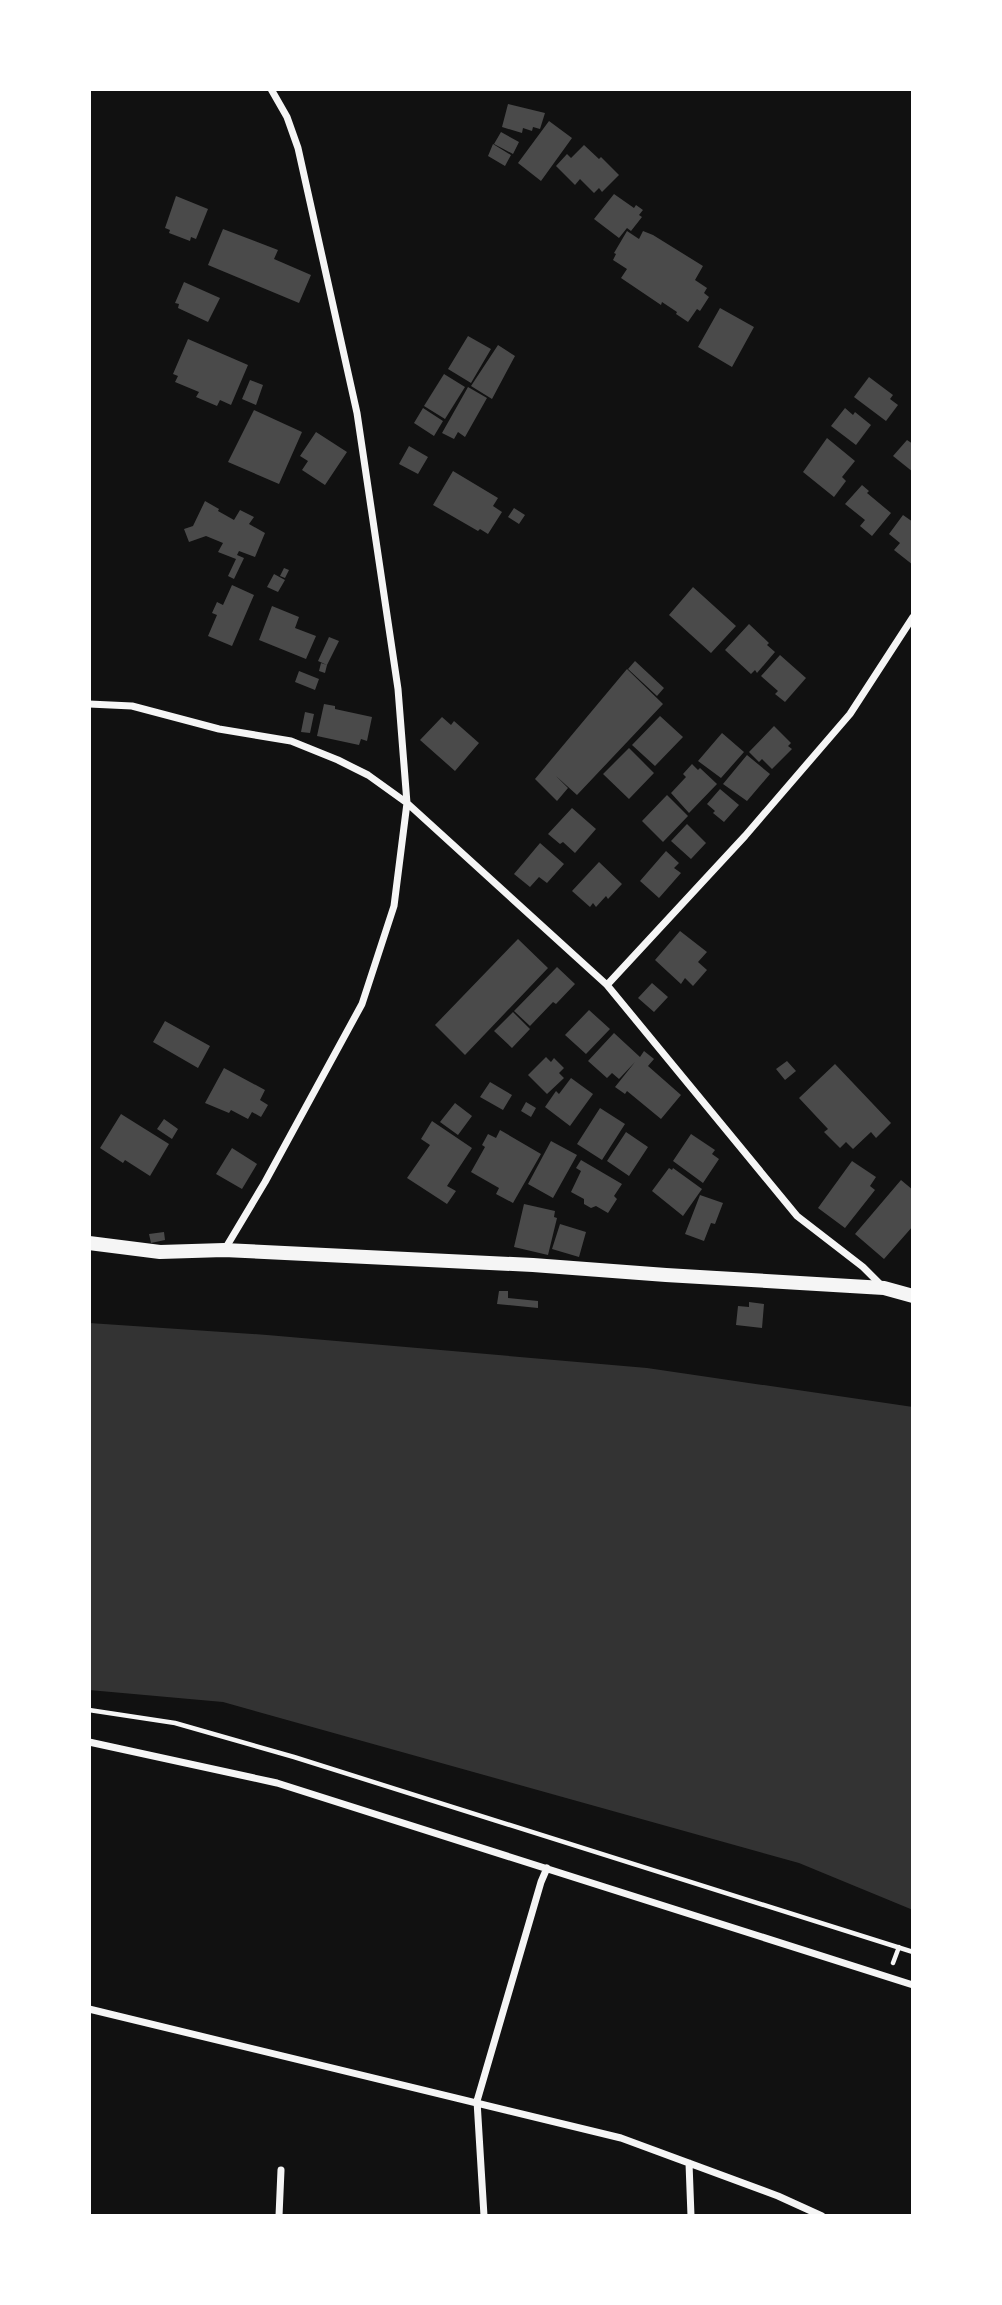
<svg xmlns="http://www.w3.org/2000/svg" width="1002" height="2305" font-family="'Fira Sans Condensed',sans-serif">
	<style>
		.water { fill: #333 }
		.building { fill: #4a4a4a }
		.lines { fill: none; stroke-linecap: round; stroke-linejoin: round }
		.path { stroke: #f5f5f5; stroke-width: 4.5 }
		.minor { stroke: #f5f5f5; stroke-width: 7 }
		.secondary { stroke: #f5f5f5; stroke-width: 14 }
	</style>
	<rect width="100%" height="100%" fill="#111"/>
	<path class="water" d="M89,1323l178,12 380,33 266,39v503l-114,-47 -576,-161 -134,-12z"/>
	<path class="building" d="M508,104l37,9 -5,16 -7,-2 -1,4 -9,-3 -1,5 -20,-6z
		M549,121l23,17 -31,43 -23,-18z
		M501,132l18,10 -6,12 -19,-10z
		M493,144l18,11 -6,11 -17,-10z
		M584,145l15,14 2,-2 18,18 -17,17 -3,-4 -5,5 -14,-14 -5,6 -19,-19 11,-12 4,4z
		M614,194l20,14 2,-3 7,5 -4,5 3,2 -11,14 -4,-3 -8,10 -25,-19z
		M176,196l32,13 -12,30 -5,-2 -1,4 -21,-8 1,-3 -5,-2z
		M223,229l55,21 -4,9 37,16 -12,28 -91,-38z
		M627,231l12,8 4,-8 10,4 50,31 -8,14 12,8 -3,5 5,4 -9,14 -3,-2 -9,13 -12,-8 1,-2 -15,-10 -1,3 -40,-27 6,-9 -14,-9 3,-6 -2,-1z
		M184,282l36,16 -12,24 -30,-14 1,-4 -4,-1z
		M720,308l34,19 -22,40 -34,-20z
		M468,336l23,13 -20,34 -23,-14z
		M188,339l60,26 -17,40 -11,-5 -3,6 -21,-9 3,-5 -24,-10 3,-6 -5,-2z
		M498,345l17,11 -23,43 -21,-13z
		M444,374l21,13 -20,32 -21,-13z
		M869,377l24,18 -3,4 8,6 -12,16 -32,-24z
		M250,380l13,5 -7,20 -14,-6z
		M468,387l19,11 -22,39 -7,-5 -4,7 -12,-6z
		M423,408l20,13 -9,15 -20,-13z
		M845,408l8,7 2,-3 16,13 -15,20 -25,-19z
		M254,410l48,22 -23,52 -51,-22z
		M316,432l31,20 -22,33 -23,-15 6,-9 -8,-5z
		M827,438l28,23 -13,16 4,4 -12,16 -31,-25z
		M907,440l6,4v28l-20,-16z
		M409,446l19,11 -10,17 -19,-10z
		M453,471l45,27 -5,8 9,6 -14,22 -8,-5 -2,2 -45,-26z
		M862,485l7,6 -2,2 24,20 -19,23 -12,-10 5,-6 -20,-16z
		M205,501l14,8 -1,2 16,9 6,-10 14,7 -5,7 16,9 -10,24 -16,-6 -2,4 7,3 -10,21 -6,-3 8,-17 -18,-7 5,-9 -17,-7 -17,6 -5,-13 9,-3z
		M514,508l11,7 -6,9 -11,-7z
		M903,515l10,7v43l-19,-15 6,-7 -11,-9z
		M284,568l5,2 -4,8 -5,-2z
		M274,574l11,6 -7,12 -11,-5z
		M232,585l22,10 -22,51 -24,-10 9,-21 -5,-2 5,-11 6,3z
		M693,587l43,39 -25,27 -42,-38z
		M272,606l27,11 -4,11 21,8 -10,23 -47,-19z
		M749,624l20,19 -2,2 8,7 -18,21 -2,-3 -4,4 -26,-24z
		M329,637l10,4 -12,24 -9,-4z
		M780,655l26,23 -21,24 -10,-8 3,-3 -17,-15z
		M635,661l29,27 -7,8 -29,-27z
		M321,663l6,2 -2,8 -6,-2z
		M627,669l36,35 -86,91 -21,-19 12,12 -11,13 -22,-22z
		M299,671l20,8 -4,11 -20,-8z
		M324,704l11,2v3l37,8 -5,24 -6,-2 -2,6 -42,-9z
		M305,712l9,2 -4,19 -9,-1z
		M660,716l23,21 -28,29 -23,-21z
		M442,717l9,8 3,-4 25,22 -24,28 -35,-31z
		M774,726l17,17 -3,3 4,3 -20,20 -10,-10 -3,3 -10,-10z
		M722,733l22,19 -23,26 -23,-17z
		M629,748l25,25 -25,26 -26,-25z
		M747,755l23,19 -23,27 -24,-17z
		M692,764l6,6 2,-2 17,16 -28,29 -18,-20 15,-16 -3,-3z
		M720,789l19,16 -15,17 -11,-9 2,-2 -8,-7z
		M667,795l21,21 -25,26 -21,-21z
		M572,808l24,21 -21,24 -12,-11 -3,2 -12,-10z
		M687,824l19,19 -15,16 -20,-18z
		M540,843l24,21 -17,19 -8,-6 -9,10 -16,-13z
		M666,851l13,12 -5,5 7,5 -22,25 -19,-17z
		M599,862l23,22 -14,15 -2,-3 -10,11 -3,-4 -3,4 -18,-16z
		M680,931l27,21 -9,10 9,8 -14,16 -8,-8 -4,6 -26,-24z
		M518,939l30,29 -83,87 -30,-30z
		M557,967l18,17 -19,20 -3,-2 -23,24 -16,-15z
		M652,983l16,14 -14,15 -16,-14z
		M589,1010l21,19 -24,25 -21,-19z
		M513,1012l17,17 -18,19 -18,-17z
		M165,1021l45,25 -12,22 -45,-26z
		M614,1033l26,24 4,-6 10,8 -6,7 33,29 -20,24 -34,-28 -2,3 -10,-7 20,-25 -16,17 -7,-6 -5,5 -19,-17z
		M546,1057l5,5 3,-4 10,10 -5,5 5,5 -17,16 -19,-19z
		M787,1061l9,10 -11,9 -9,-11z
		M835,1064l56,59 -15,15 -5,-6 -18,17 -7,-7 -6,6 -16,-16 4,-3 -29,-31z
		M224,1068l41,22 -5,10 8,5 -7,12 -9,-5 -4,7 -17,-9 -2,3 -24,-10z
		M571,1078l22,16 -23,32 -25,-19 11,-16 3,3z
		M490,1082l22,13 -9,15 -23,-13z
		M526,1102l10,6 -5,9 -10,-6z
		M455,1103l17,13 -14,19 -18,-13z
		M600,1108l25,16 -23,36 -25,-16z
		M121,1114l48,30 -19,32 -25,-16 -2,3 -23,-15z
		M164,1119l14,10 -6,10 -15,-10z
		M432,1121l40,27 -25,38 9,5 -9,13 -40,-26 23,-33 -9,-6z
		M500,1130l41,24 -28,49 -17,-9 3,-6 -28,-16 14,-25 -3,-2 6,-11 8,4z
		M626,1132l22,15 -19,29 -22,-15z
		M691,1134l24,16 -3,4 7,5 -16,24 -30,-22z
		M551,1141l26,14 -24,43 -25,-14z
		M232,1148l25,16 -15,25 -26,-15z
		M581,1160l41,24 -8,12 3,3 -9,14 -12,-7 -5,2 -7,-4v-5l-13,-7 10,-21 -5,-3z
		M852,1161l24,16 -6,9 5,4 -30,38 -27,-20z
		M669,1168l3,2 1,-2 29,21 -19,27 -31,-25z
		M901,1180l12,10v36l-29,33 -29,-25z
		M700,1195l23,8 -8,21 -4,-1 -7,18 -19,-7z
		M524,1204l31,7 -1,6 3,1 -9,37 -34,-8z
		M560,1224l26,8 -7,25 -27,-8z
		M164,1232l1,8 -14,3 -2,-9z
		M499,1291h9v7l30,3v7l-41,-4z
		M749,1302l15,2 -2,24 -26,-3 2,-19 11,1z"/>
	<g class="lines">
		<path class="path" d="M89,1710l86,13 119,34 619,195
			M893,1963l6,-16"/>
		<path class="minor" d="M89,704l43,2 87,23 72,12 47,19 30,15 39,28 200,182 190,231 66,51 19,19
			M607,985l138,-149 105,-122 63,-97
			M225,1249l40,-67 97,-178 32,-98 13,-103 -9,-114 -41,-276 -59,-265 -11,-31 -16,-28
			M89,1742l188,41 636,202
			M89,2009l532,129 157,58 44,20
			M689,2163l2,53
			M279,2216l2,-46
			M484,2216l-7,-115 64,-219 6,-14"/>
		<path class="secondary" d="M89,1243l71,9 64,-2 309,15 133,10 218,13 29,8"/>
	</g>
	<rect width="1002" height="2305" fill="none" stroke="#ffffff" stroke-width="182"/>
</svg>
